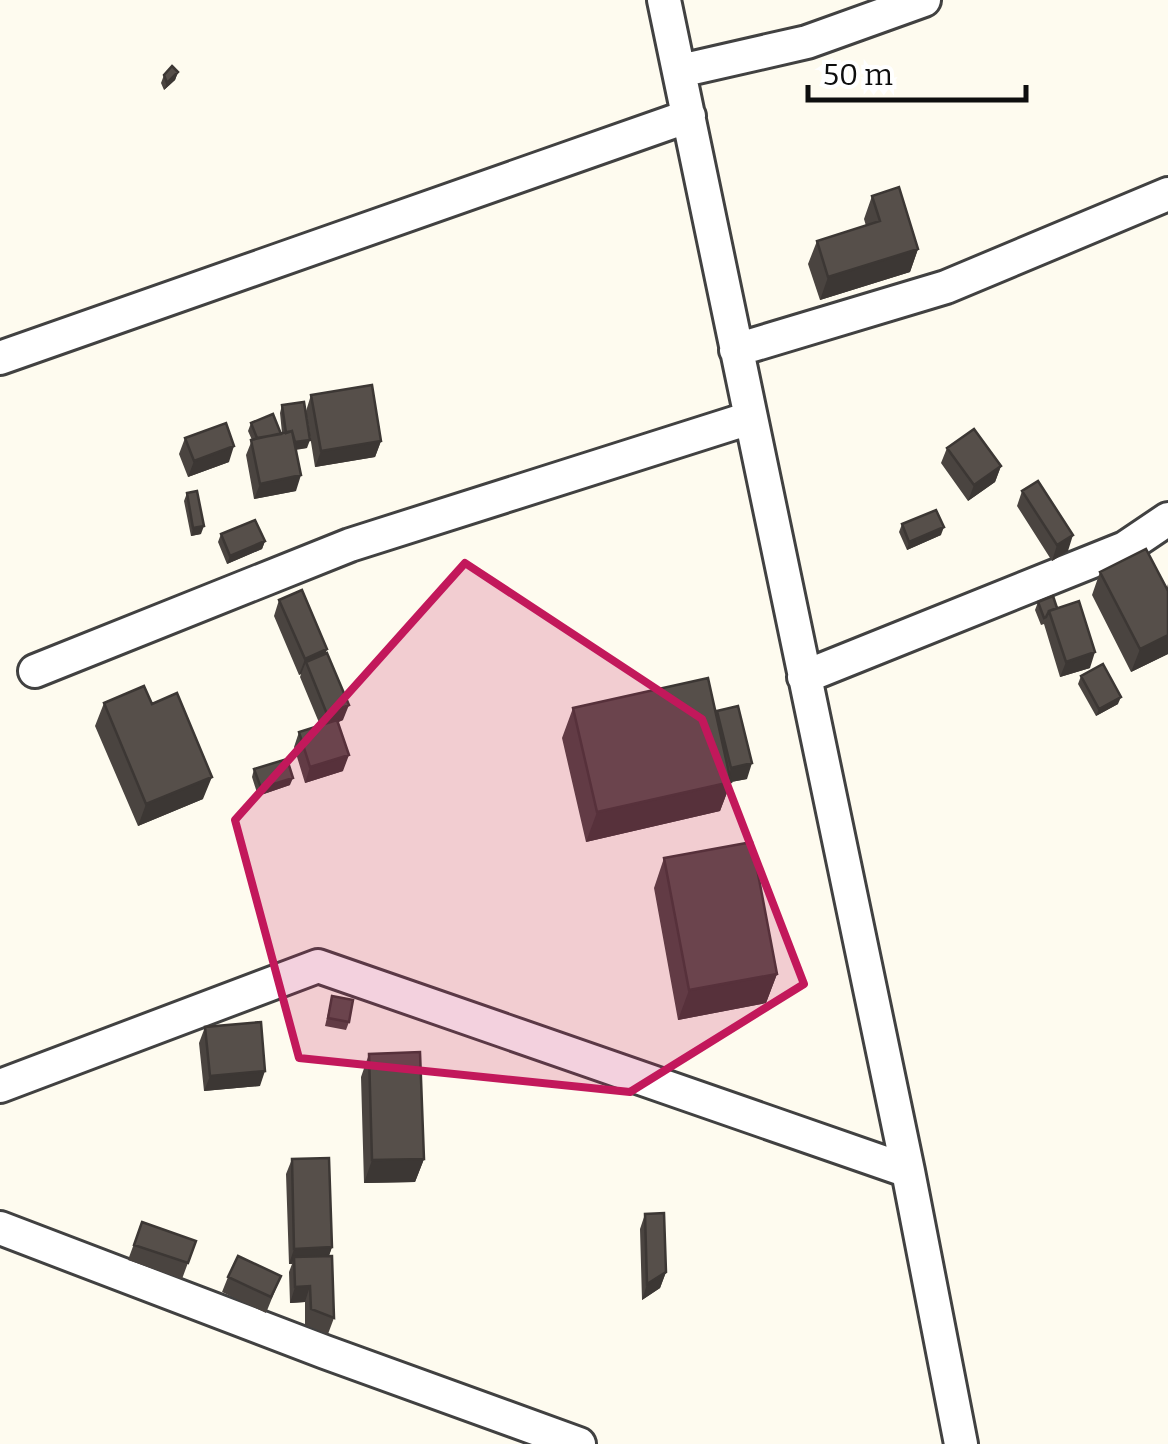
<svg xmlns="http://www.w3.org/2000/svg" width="1168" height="1444" font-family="Bitter,serif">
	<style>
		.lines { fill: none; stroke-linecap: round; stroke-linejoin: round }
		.minor-casing { stroke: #414141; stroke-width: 38 }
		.minor { stroke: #fff; stroke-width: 32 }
		.wall { fill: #4a4440 }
		.shaded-wall { fill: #3c3734 }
		.building { fill: #564f4a; stroke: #3c3734; stroke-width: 2.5 }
		.marked { fill: #c2185b; fill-opacity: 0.2; stroke: #c2185b; stroke-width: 8; stroke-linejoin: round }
	</style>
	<rect width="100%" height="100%" fill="#fefbef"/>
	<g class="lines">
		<g class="minor-casing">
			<path id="minor" d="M664,0l244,1171 53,273
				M680,71l127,-29 117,-42
				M736,350l210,-63 222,-93
				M0,358l689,-242
				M35,671l315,-126 400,-127
				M804,677l321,-129 43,-29
				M0,1086l318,-120 590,205
				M0,1228l325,124 254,92"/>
		</g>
		<use href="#minor" class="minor"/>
	</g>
	<path class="wall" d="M178,72l-3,8 -11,10 -3,-7 3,-8z
		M872,196l46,53 -8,23 -90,28 -12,-36 9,-23 49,-15 -2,-7z
		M311,395l70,46 -6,16 -60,10 -9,-56z
		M282,405l25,43 -11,2v41l-42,8 -8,-44 6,-15 -4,-9 3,-8 31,10 -2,-20z
		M185,438l44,24 -41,15 -9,-23z
		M947,448l54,18 -6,16 -27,19 -27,-38z
		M1022,491l46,60 -16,10 -35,-55z
		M187,493l14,41 -10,2 -7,-35z
		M902,524l39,11 -34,15 -8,-18z
		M221,534l44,7 -3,8 -35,15 -9,-22z
		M1100,572l67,16 1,-4v70l-37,18 -39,-77z
		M279,600l47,54 17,66 -5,2 5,49 -38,12 -11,-36 5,-15 21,-7 -20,-48 1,-3 -2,1 -25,-59z
		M1038,602l19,6 33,60 -30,9 -16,-53 -3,1 -6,-15z
		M1081,676l37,28 -22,12 -18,-32z
		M104,703l48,1 51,95 -65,27 -43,-100z
		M573,708l143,6 1,-3 30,68 -16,3 -11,29 -134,31 -24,-104z
		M254,769l36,16 -32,11 -6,-19z
		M664,858l113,116 -11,29 -88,17 -24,-132z
		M332,996l17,26 -3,8 -21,-4z
		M205,1027l55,59 -56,5 -5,-48z
		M369,1054l55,105 -9,23 -51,1 -3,-106z
		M292,1159l40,88 -3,9 5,62 -6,16 -23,-9v-23l-15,1 -1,-31 3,-8h-3l-3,-90z
		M645,1214l21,58 -6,16 -18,12 -2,-71z
		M142,1222l54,19 -14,38 -54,-19z
		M281,1276l-15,37 -44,-21 6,-15z"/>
	<path class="shaded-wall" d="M178,72l-3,8 -11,10 3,-7z
		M918,249l-8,23 -90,28 8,-23z
		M310,440l-3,8 -18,2 3,-7z
		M381,441l-6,16 -60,10 6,-16z
		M234,446l-5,16 -41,15 6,-16z
		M1001,466l-6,16 -27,19 6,-16z
		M301,475l-5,16 -42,8 6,-15z
		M204,526l-3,8 -10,2 2,-8z
		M944,527l-3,8 -34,15 2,-8z
		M1073,535l-5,16 -16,10 5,-16z
		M265,541l-3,8 -35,15 3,-8z
		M1168,635v19l-37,18 9,-23z
		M327,649l-5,16 -16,-3 -5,12 -2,1 6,-16z
		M1095,652l-5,16 -30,9 6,-15z
		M1121,697l-3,7 -22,12 3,-7z
		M349,705l-6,15 -21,10 5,-16z
		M349,755l-6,16 -38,12 5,-16z
		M752,763l-5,16 -16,3 -11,29 -134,31 11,-30 129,-29 5,-15z
		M212,777l-9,22 -65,27 8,-22z
		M293,778l-3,7 -32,11 3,-8z
		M777,974l-11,29 -88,17 11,-30z
		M265,1071l-5,15 -56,5 6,-15z
		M424,1159l-9,23 -51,1 8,-23z
		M332,1247l-6,16 -32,-6 -2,7h-3l5,-15z
		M666,1272l-6,16 -18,12 5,-16z
		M310,1286l-5,16 -15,1 5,-16z"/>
	<path class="building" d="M172,66l6,6 -11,11 -3,-8z
		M899,187l19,62 -90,28 -11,-36 63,-20 -8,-25z
		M372,385l9,56 -60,10 -10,-56z
		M304,402l6,38 -15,2 -3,-11 -6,2 -4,-28z
		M273,414l8,20 -24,4 -6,-15z
		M226,423l8,23 -40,15 -9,-23z
		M974,429l27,37 -27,19 -27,-37z
		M292,431l9,44 -41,9 -9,-44z
		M1038,481l35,54 -16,10 -35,-54z
		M197,491l7,35 -11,2 -6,-35z
		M936,510l8,17 -35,15 -7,-18z
		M255,520l10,21 -35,15 -9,-22z
		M1146,549l22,42v44l-28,14 -40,-77z
		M302,590l25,59 -22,10 -26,-59z
		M1053,596l4,12 -8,3 -3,6 -2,1 -6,-16z
		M1079,601l16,51 -29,10 -17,-51z
		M327,653l22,52 -22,9 -21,-52z
		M1103,664l18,33 -22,12 -18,-33z
		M708,678l23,104 -134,30 -24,-104z
		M144,686l8,18 25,-11 35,84 -66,27 -42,-101z
		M738,706l14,57 -21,5 -14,-57z
		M337,720l12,35 -39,12 -11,-35z
		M287,759l6,19 -32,10 -7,-19z
		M752,842l25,132 -88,16 -25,-132z
		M332,996l21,4 -4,22 -21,-4z
		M261,1022l4,49 -55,5 -5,-49z
		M420,1052l4,107 -52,1 -3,-106z
		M329,1158l3,89 -38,2 -2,-90z
		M664,1213l2,59 -19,12 -2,-70z
		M142,1222l54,19 -8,22 -54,-18z
		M238,1256l43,20 -10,21 -43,-20z
		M332,1256l2,62 -23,-9 -1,-23 -15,1 -1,-30z"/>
	<path class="marked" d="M465,563l237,156 102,265 -174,108 -331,-34 -64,-238z"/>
	<path d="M808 85v15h218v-15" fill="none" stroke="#0e0e0e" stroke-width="5"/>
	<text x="823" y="85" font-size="30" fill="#0e0e0e" stroke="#ffffff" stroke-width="8" paint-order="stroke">50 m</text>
</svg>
